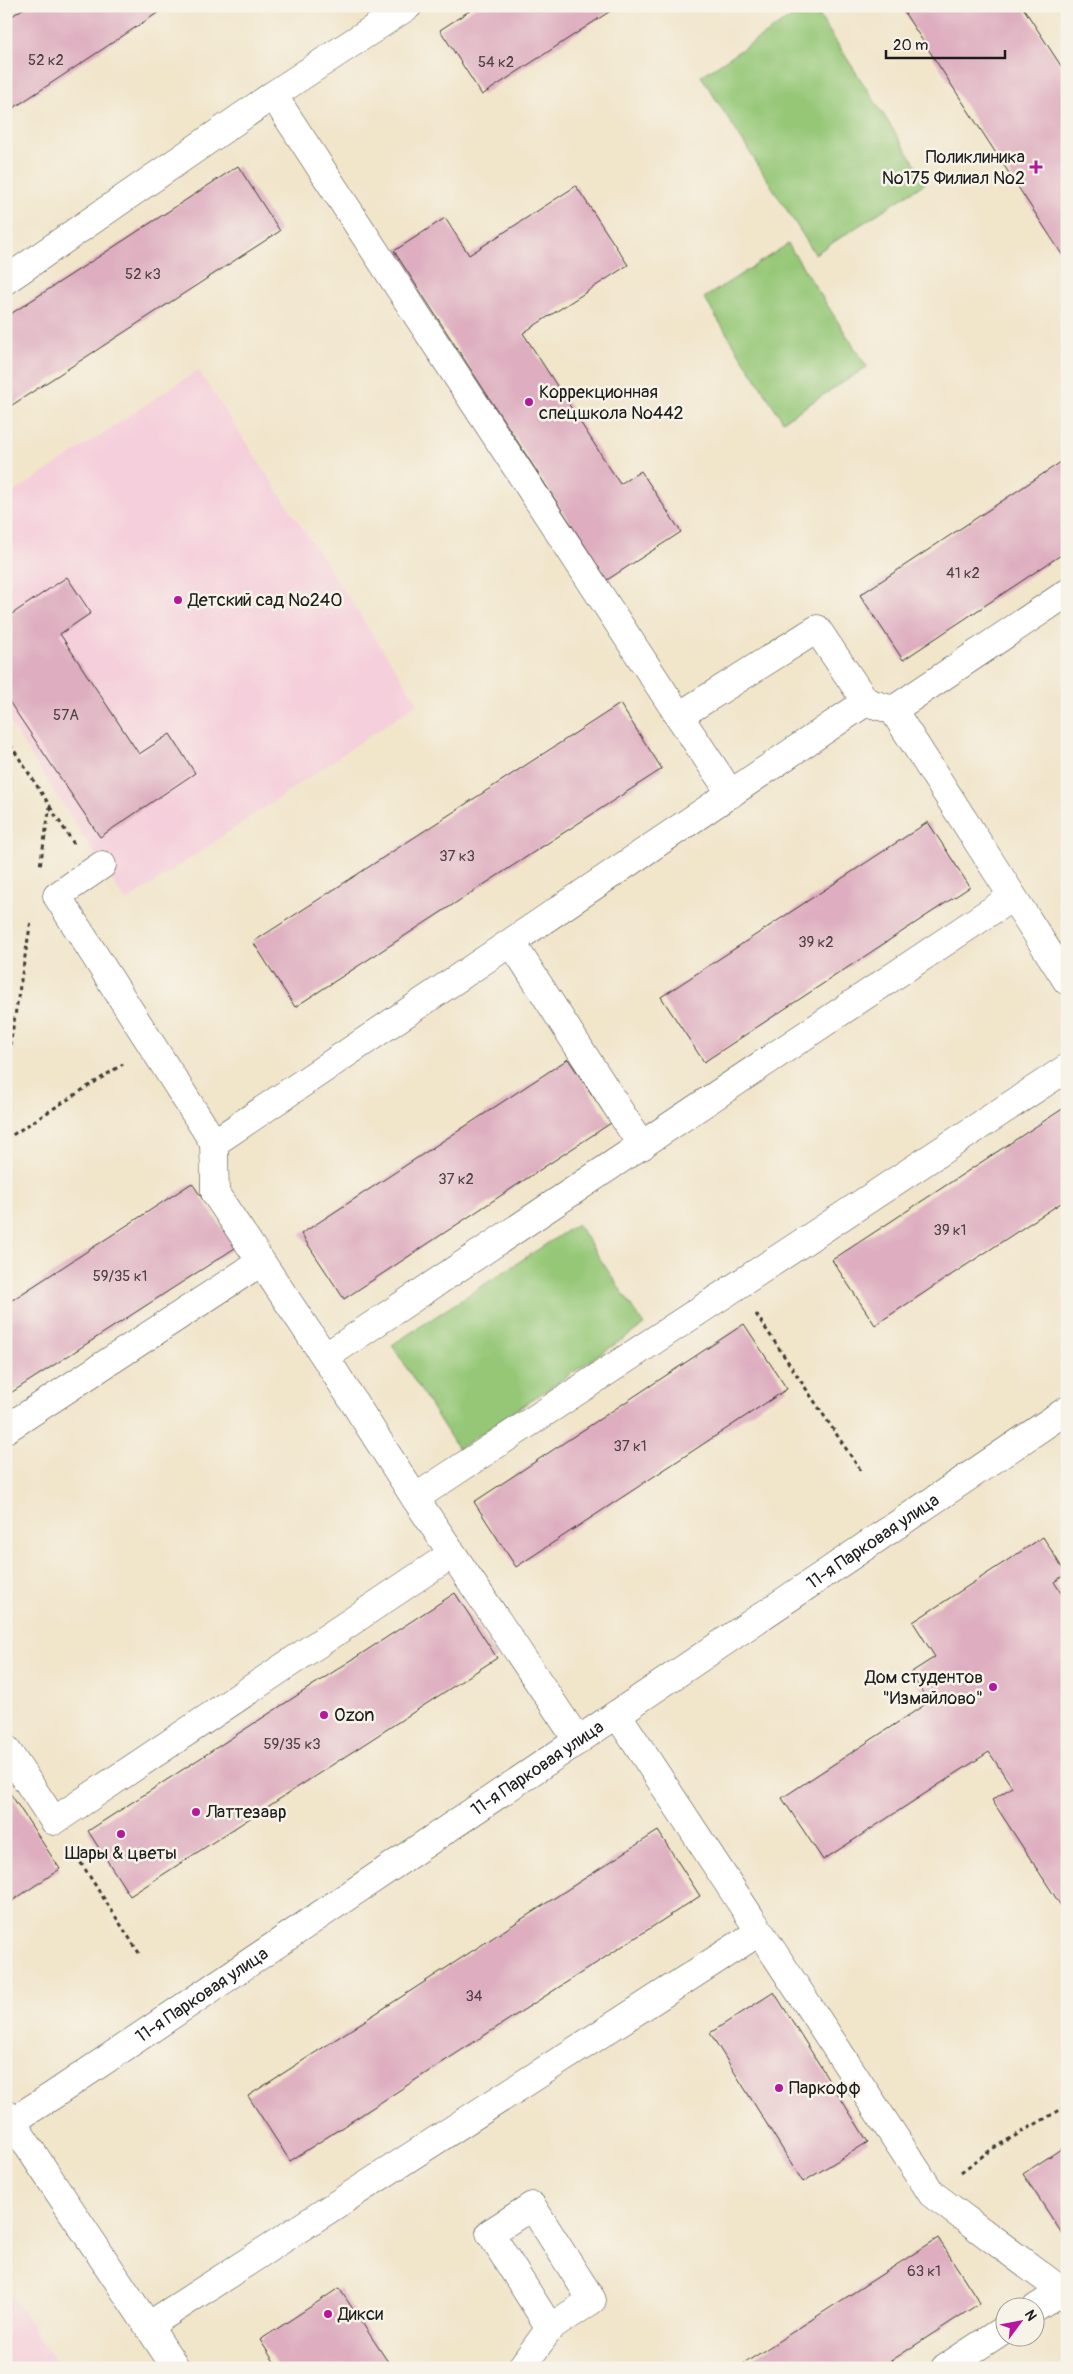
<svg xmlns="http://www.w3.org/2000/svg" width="1073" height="2374" font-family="Pangolin,sans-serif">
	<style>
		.built { fill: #f5cfdb }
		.green { fill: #95c777; stroke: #58724a }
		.building { fill: #deaec0 }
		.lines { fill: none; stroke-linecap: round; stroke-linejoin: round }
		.minor-casing { stroke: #3c3a36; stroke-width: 29 }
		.path { stroke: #3c3a36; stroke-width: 3; stroke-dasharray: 4 4; stroke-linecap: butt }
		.minor { stroke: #fff; stroke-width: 28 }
		.poi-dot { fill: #b5179e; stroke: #f7f3e8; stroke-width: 2 }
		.labels { text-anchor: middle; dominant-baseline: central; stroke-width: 5; stroke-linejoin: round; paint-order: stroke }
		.number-label { font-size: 15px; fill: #4c4045 }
		.poi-label { font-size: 18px; fill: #1c1c1c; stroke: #f7f3e8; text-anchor: start }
		.street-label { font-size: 18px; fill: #1c1c1c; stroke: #f7f3e8 }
	</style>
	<rect width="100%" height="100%" fill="#f7f3e8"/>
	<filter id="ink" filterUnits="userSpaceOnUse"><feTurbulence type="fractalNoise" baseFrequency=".02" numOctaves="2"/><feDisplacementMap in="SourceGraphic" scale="10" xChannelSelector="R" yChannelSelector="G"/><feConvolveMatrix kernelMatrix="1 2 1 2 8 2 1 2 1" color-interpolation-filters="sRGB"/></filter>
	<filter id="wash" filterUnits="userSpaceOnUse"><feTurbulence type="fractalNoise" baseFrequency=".0096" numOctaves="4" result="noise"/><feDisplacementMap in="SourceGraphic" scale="20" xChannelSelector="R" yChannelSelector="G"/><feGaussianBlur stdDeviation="1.12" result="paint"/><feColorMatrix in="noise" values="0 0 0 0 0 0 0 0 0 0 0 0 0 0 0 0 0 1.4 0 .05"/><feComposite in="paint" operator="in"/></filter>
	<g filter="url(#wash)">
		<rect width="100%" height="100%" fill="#f1e5ca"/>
		<path class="built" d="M198,370l220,333 -292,199 -120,-185v-219z
			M6,2286l53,82h-53z"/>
		<path class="green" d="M808,6h5l114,176 -112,72 -114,-178z
			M788,244l79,123 -84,54 -79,-123z
			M577,1224l67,101 -186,124 -66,-104z"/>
		<g id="blocks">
			<path class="building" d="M27,6h141l-156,103 -6,-9v-80z
				M477,6h141l-136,89 -42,-65z
				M900,6h122l45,69v187z
				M238,166l42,65 -274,178v-92z
				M576,186l52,79 -105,68 97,151 21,-13 40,61 -74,48 -213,-329 51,-33 24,37z
				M1067,458v93l-164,109 -43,-65z
				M67,577l24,36 -31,21 79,120 31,-20 25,39 -95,64 -94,-140v-79z
				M620,704l42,65 -367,238 -42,-65z
				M928,822l42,65 -266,175 -43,-65z
				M568,1059l43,64 -267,176 -43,-65z
				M1067,1106v93l-192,126 -43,-65z
				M192,1183l43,65 -229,148v-92z
				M744,1324l43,65 -271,178 -42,-65z
				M1043,1537l23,37 -12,8 13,20v99l-5,2 5,7v205l-75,-115 20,-13 -23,-35 -166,108 -41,-62 147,-96 -19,-29 25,-16 -22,-35z
				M455,1593l42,65 -367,238 -42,-65z
				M6,1787l54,82 -54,36z
				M658,1831l42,65 -410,265 -42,-65z
				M774,1992l94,150 -65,40 -93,-149z
				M1067,2145v92l-2,1 -42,-64z
				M938,2238l42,65 -100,65h-143z
				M339,2288l53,80h-114l-18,-28z"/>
		</g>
	</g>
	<g filter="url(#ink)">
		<use href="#blocks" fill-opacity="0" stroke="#3c3a36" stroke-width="1"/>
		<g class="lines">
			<g class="minor-casing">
				<g id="minor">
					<path d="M408,6l-135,89 406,621"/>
					<path d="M6,280l267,-185"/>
					<path d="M1067,593l-174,117 174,271"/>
					<path d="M731,794l-52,-78 138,-87 49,73"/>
					<path d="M102,865l-45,31 157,247"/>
					<path d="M512,943l130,203"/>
					<path d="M325,1357l687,-460"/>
					<path d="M6,1429l255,-167"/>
					<path d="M415,1498l652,-430"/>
					<path d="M617,1714l315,480 130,97 5,7"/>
					<path d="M578,1741l-163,-243 -90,-141 -110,-164 -1,-50 652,-441 27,8"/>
					<path d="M6,1749l48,72 398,-267"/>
					<path d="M6,2113l170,255"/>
					<path id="s1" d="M6,2125l46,-29 1015,-686"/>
					<path d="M1036,2308l31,-20"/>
					<path d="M148,2326l611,-394"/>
					<path d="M521,2368l29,-40 42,-28 -60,-94 -42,27 60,95"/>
					<path d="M945,2368l61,-40"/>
				</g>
			</g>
			<path class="path" d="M1063,68l4,-3
				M6,738l44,68 -10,60
				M50,807l24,37
				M6,1069l25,-148
				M6,1139l117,-75
				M756,1314l105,157
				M72,1849l67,104
				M961,2172l31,-23 75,-43"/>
			<use href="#minor" class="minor"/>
		</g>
	</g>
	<g class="poi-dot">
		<path d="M1033.5 159.5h5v5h5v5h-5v5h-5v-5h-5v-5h5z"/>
		<circle cx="529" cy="402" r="5"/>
		<circle cx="178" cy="600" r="5"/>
		<circle cx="993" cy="1687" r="5"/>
		<circle cx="324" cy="1715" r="5"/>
		<circle cx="196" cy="1812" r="5"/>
		<circle cx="121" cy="1834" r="5"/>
		<circle cx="779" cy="2088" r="5"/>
		<circle cx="328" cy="2314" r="5"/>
	</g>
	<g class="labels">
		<g class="number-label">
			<text x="46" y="60">52 к2</text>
			<text x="496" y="62">54 к2</text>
			<text x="143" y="274">52 к3</text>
			<text x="963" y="573">41 к2</text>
			<text x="66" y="715">57А</text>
			<text x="457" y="856">37 к3</text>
			<text x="816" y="942">39 к2</text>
			<text x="456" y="1179">37 к2</text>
			<text x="950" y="1230">39 к1</text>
			<text x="120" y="1276">59/35 к1</text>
			<text x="630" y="1446">37 к1</text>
			<text x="292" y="1744">59/35 к3</text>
			<text x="474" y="1996">34</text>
			<text x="924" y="2271">63 к1</text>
		</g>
		<g class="poi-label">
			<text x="1025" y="157" text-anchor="end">Поликлиника<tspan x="1025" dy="21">№175 Филиал №2</tspan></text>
			<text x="539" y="392">Коррекционная<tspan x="539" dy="21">спецшкола №442</tspan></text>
			<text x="188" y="600">Детский сад №240</text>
			<text x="983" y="1677" text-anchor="end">Дом студентов<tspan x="983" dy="21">"Измайлово"</tspan></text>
			<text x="334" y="1715">Ozon</text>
			<text x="206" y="1812">Латтезавр</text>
			<text x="121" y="1853" text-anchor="middle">Шары &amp; цветы</text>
			<text x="789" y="2088">Паркофф</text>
			<text x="338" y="2314">Дикси</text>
		</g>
		<g class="street-label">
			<text stroke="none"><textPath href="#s1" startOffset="1045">11-я Парковая улица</textPath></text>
			<text stroke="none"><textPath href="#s1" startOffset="640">11-я Парковая улица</textPath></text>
			<text stroke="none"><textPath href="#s1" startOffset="235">11-я Парковая улица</textPath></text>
		</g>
	</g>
	<rect width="1073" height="2374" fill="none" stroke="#f7f3e8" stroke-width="25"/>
	<g transform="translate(1020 2322) rotate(58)"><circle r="24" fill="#f7f3e8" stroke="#9f9d96"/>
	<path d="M0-4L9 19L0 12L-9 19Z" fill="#b5179e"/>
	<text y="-8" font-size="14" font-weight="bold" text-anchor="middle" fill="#1c1c1c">N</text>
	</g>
	<path d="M886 50v8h119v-8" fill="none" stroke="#1c1c1c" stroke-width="2.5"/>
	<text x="893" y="50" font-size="15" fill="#1c1c1c" stroke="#f7f3e8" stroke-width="4" paint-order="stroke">20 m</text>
</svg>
